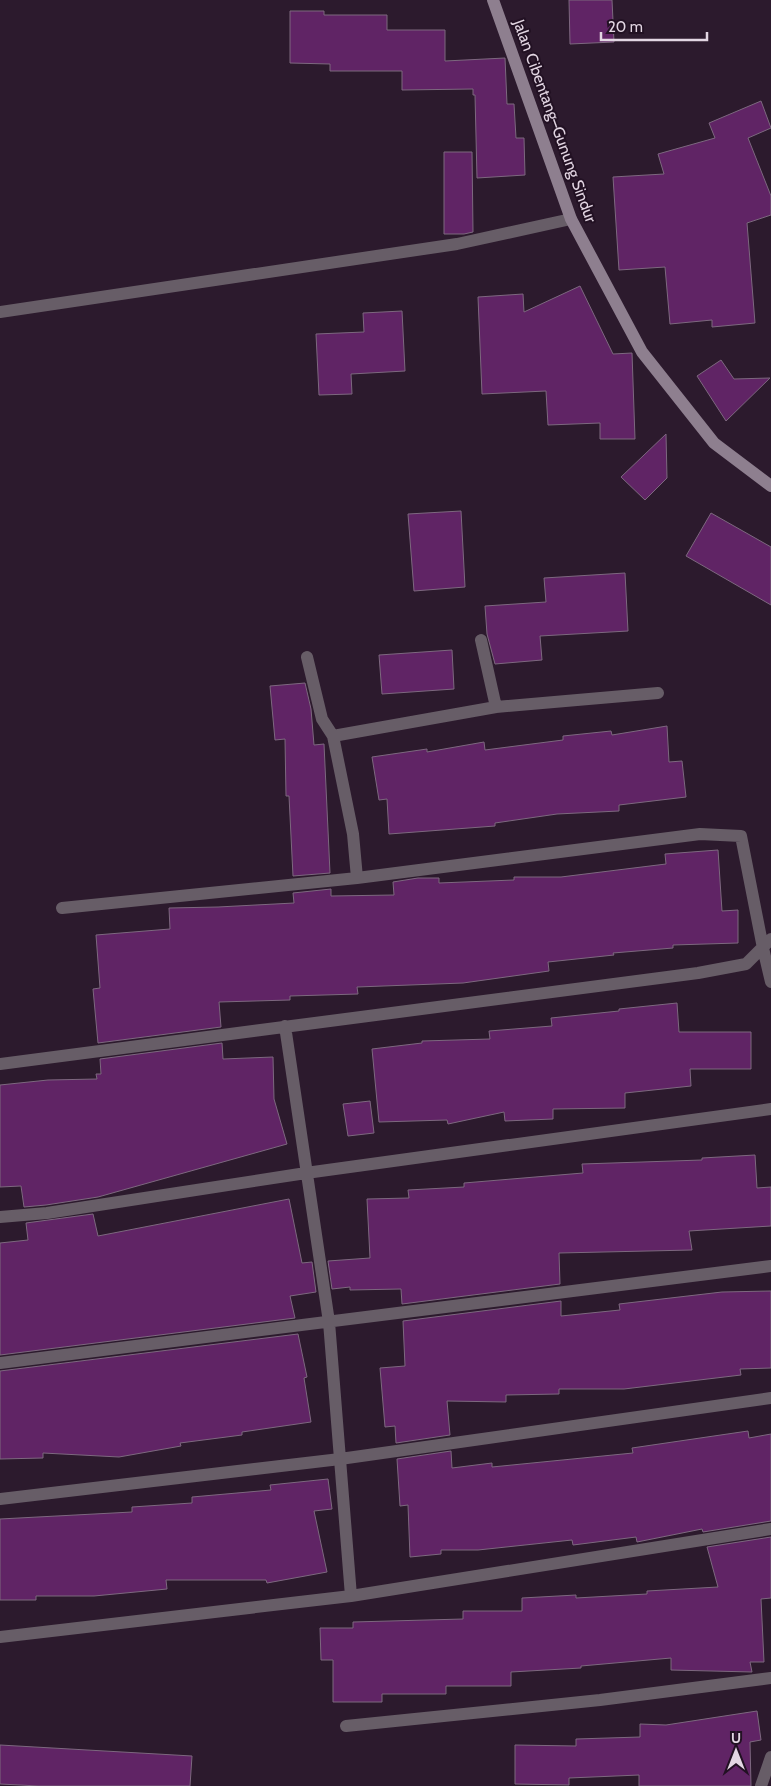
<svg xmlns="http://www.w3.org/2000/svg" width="771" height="1786" font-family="Cabin,sans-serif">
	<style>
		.building { fill: #602465; stroke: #7d687f }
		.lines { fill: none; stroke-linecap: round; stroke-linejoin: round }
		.street { stroke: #675d67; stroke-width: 12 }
		.secondary { stroke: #8e7f8f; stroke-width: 12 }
		.labels { text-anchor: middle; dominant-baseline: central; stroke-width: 4; stroke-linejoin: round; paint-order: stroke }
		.street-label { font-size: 16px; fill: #e3d6e3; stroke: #221123 }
	</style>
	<rect width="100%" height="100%" fill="#2c1a2d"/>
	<path class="building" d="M569,0h43l2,42 -44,2z
		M290,11h34v4h63v15h58v31l60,-3 2,46h7l2,34h8l1,37 -48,3 -2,-83h-2v-6l-71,1v-19h-72v-7l-40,-1z
		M761,101l10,27 -23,10 23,58v19l-24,8 8,100 -43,4v-7l-42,4 -5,-57 -46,3 -6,-93 51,-3 -6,-20 57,-16 -6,-15z
		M444,152h28l1,80 -9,2h-20z
		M580,286l33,68 19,-1 3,86h-35v-16l-52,2 -2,-34 -64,3 -4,-97 45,-3 1,18z
		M402,311l3,60 -54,3 1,20 -33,1 -3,-61 48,-2 -1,-19z
		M721,360l13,19 36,-1 -44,43 -29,-45z
		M666,434l1,44 -22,22 -24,-23z
		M461,511l4,76 -51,4 -6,-77z
		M711,513l60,34v58l-85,-49z
		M625,573l3,58 -88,5 2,24 -47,4 -8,-30 -2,-28 61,-4 -2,-24z
		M452,650l2,39 -72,5 -3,-39z
		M305,683l6,26 3,36 10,-1 6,129 -37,3 -4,-80h-3l-1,-57 -10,1 -5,-54z
		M667,726l2,36 13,-1 4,36 -67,8v6l-62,3 -62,9v3l-106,8 -2,-35 -8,1 -7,-43 55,-8v3l57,-10 1,8 78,-10v-4l48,-5 1,4z
		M718,850l4,61 16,-1v33l-65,2v3l-60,5 1,2 -66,7 1,9 -86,12 -106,4 1,7 -68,2v4l-71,2 2,25 -123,16 -5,-54 7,-1 -4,-53 74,-6 -1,-21 49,-1 76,-4 -1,-10 38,-4v7l63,-1 -1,-13 25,-4h21v5l75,-3v-3h47l105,-13 -1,-10z
		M677,1003l2,29h72v37h-61l1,17 -66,7v15l-72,1v10l-48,2 -1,-9 -56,12 -1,-4 -68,2 -7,-73 50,-6v-2l68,-2 -1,-8 63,-5 -1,-8 68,-7v-2z
		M222,1043l1,16 50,-2 1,42 13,45 -189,53 -52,8 -22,2 -3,-21 -21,1v-102l48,-5 49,-1 -1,-5h5l-1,-15z
		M370,1101l4,32 -26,3 -5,-32z
		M755,1155l2,33 14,-1v39l-82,5 3,19 -133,3 1,31 -158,20 -1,-15 -51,1v-3l-18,2 -4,-28 42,-3 -3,-59 42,-1 -1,-8 56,-3v-4l119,-10 -1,-9 120,-4v-2z
		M289,1199l13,64 10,-1 4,30 -26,4 5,22 -295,37v-112l28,-3 -2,-17 67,-9 5,22z
		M771,1291v77l-31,1 1,6 -117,14h-65v5l-53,1v7l-59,-1 3,34 -54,8 -1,-17 -10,1 -5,-59 25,-2 -2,-45 158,-20v15l59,-6 -1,-6 103,-12z
		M298,1334l9,43 -3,1 7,44 -69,10v3l-62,8 1,3 -62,11 -76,-4v5l-43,1v-88z
		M748,1431l1,7 22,-4v87l-68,11 -1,-3 -65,13 -1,-5 -63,8 -1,-5 -94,10h-37v4l-31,3 -2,-52 -8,1 -3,-47 54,-8 1,17 40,-5v4l141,-14 -1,-5z
		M328,1479l4,30 -18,2 13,61 -60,11 -1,-3h-100l1,9 -73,7h-58v4h-36v-81l132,-7v-5l60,-4v-6l79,-7 -1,-5z
		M771,1537v61l-10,1 3,63h-14l2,10 -81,-2v-12l-90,8v2l-70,4v14h-65v8h-64v8h-49v-42h-12l-1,-32h33v-6l110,-3v-8h59v-13l54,-3v3l71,-4v-3l71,-4 -11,-40z
		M757,1711l4,29 -11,2 1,44h-112v-11l-70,3v7l-54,-1v-39l61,1v-7l64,-2v-13l26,1z
		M0,1745l192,11 -2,30h-151l-39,-2z"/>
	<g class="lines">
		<path class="street" d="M0,312l457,-68 114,-25
			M481,640l15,67
			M307,657l15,62 11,17
			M357,878l-4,-44 -20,-98 163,-29 162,-14
			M62,908l295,-30 343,-44 41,2 22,112 8,34
			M285,1026l44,296 22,274
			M0,1064l698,-91 48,-9 25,-25
			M0,1217l47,-4 259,-40 465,-64
			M0,1363l771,-97
			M0,1499l340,-40 431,-61
			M0,1637l351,-41 420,-67
			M346,1726l254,-26 171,-22
			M761,1786l10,-29"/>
		<path class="secondary" d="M493,0l78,219 71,133 72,91 57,43"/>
	</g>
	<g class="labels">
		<g class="street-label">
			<text transform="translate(555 121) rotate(70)">Jalan Cibentang–Gunung Sindur</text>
		</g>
	</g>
	<g transform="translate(736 1751)" stroke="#221123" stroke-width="4" paint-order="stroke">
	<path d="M0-4L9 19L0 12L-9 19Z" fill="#e3d6e3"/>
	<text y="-8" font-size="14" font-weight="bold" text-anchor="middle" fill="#e3d6e3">U</text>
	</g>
	<path d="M601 32v8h106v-8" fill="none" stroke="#e3d6e3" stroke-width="2.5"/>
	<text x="608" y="32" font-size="15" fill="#e3d6e3" stroke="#221123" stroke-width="4" paint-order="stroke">20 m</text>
</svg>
